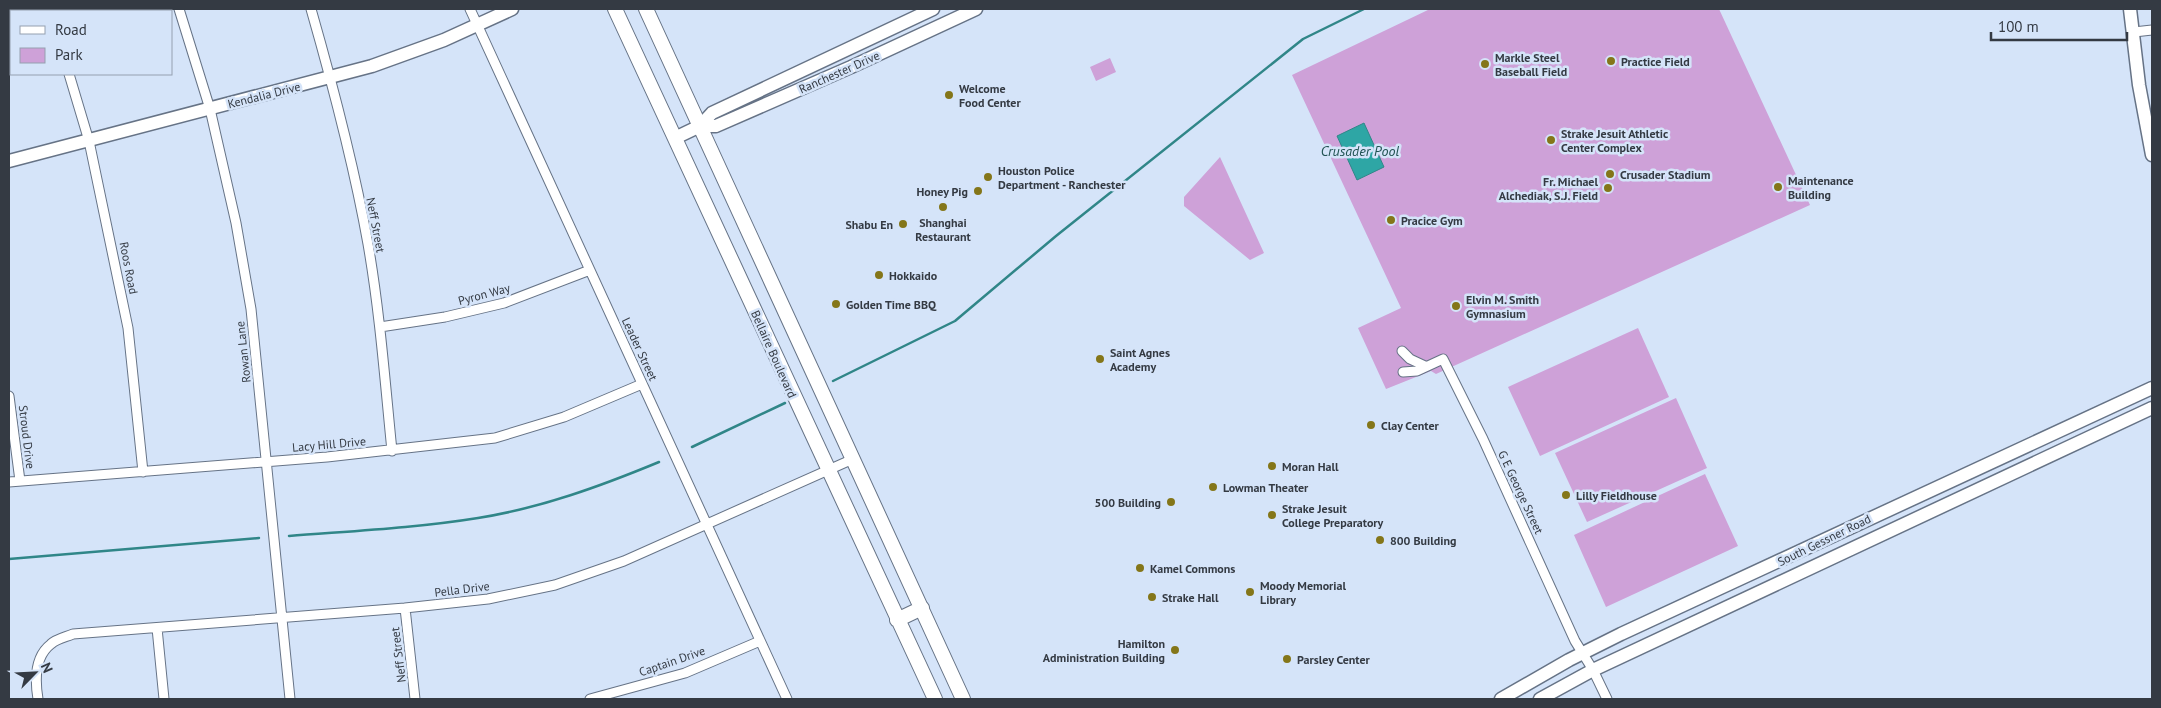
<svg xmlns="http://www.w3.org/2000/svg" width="2161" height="708" font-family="'PT Sans',sans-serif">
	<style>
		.green { fill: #cea1d8 }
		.water { fill: #2ea6a5; stroke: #308688 }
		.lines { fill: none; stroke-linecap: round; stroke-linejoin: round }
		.stream { stroke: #308688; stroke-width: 2.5 }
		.street-casing { stroke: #667386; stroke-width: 11 }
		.secondary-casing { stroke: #667386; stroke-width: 15 }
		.primary-casing { stroke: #667386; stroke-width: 16 }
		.street { stroke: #fff; stroke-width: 9 }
		.secondary { stroke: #fff; stroke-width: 12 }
		.primary { stroke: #fff; stroke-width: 14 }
		.poi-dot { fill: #847619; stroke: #d5e4f9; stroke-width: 2 }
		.labels { text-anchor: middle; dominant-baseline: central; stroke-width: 5; stroke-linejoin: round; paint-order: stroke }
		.poi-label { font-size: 12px; font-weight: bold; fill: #343a43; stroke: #d5e4f9; text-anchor: start }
		.street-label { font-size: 12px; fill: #343a43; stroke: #d5e4f9 }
		.water-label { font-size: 14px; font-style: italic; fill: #225353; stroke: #d5e4f9 }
	</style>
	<rect width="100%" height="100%" fill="#d5e4f9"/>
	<path class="green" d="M1430,9h289l91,196 -374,169 -5,-3 -45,18 -28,-61 43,-20 -109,-233z
		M1110,58l6,14 -20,9 -6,-14z
		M1220,157l44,96 -14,7 -66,-54v-9z
		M1638,328l31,69 -129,59 -32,-69z
		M1676,398l31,70 -120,54 -32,-69z
		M1705,474l33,72 -132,61 -32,-72z"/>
	<path class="water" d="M1364,123l20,44 -27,13 -20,-44z"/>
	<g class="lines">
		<path class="stream" d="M833,381l122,-60 101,-85 247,-197 61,-30
			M692,447l93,-44
			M289,536c63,-5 127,-8 189,-18 63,-10 123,-32 181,-56
			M9,559l250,-21"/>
		<g class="street-casing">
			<path id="street" d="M48,9l1,2
				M179,9l31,100 26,114 15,86 39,390
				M311,9c22,77 43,156 57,235 12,69 17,138 24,207
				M470,9l317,690
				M2134,32l18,-2
				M69,74l20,67 39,187 15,144
				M380,327l65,-10 59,-14 86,-33
				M1402,351l8,8 15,7
				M1403,372l14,-1 26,-12 40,80 92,202 18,29 14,29
				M9,396l11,85
				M9,482l318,-25 168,-19 69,-21 78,-33
				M405,608l10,91
				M157,628l7,71
				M38,699c-3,-18 -4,-42 13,-55 5,-5 15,-7 22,-10l332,-26 83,-9 67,-14 69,-24 229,-102
				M590,699l95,-26 75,-32"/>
		</g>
		<g class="secondary-casing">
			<path id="secondary" d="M2130,9l9,76 13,70
				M700,126l12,-13 221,-104
				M675,138l25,-12h16l135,-59 125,-58
				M9,161l363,-95 72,-26 68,-31
				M1501,699l68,-39 52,-26 531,-246
				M1540,699l53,-29 559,-262"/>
		</g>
		<g class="primary-casing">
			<path id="primary" d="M615,9l320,690
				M646,9l317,690
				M897,620l25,-12"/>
		</g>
		<use href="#street" class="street"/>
		<use href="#secondary" class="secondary"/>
		<use href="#primary" class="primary"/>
	</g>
	<g class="poi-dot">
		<circle cx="1611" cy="61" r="5"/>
		<circle cx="1485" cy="64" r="5"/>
		<circle cx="949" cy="95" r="5"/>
		<circle cx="1551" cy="140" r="5"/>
		<circle cx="1610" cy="174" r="5"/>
		<circle cx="988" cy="177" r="5"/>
		<circle cx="1778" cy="187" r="5"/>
		<circle cx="1608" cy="188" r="5"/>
		<circle cx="978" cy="191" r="5"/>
		<circle cx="943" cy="207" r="5"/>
		<circle cx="1391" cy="220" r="5"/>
		<circle cx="903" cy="224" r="5"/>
		<circle cx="879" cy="275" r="5"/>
		<circle cx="836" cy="304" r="5"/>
		<circle cx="1456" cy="306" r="5"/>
		<circle cx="1100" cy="359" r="5"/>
		<circle cx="1371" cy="425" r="5"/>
		<circle cx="1272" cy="466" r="5"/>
		<circle cx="1213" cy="487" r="5"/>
		<circle cx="1566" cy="495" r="5"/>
		<circle cx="1171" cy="502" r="5"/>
		<circle cx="1272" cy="515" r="5"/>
		<circle cx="1380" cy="540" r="5"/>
		<circle cx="1140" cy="568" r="5"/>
		<circle cx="1250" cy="592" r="5"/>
		<circle cx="1152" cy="597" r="5"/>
		<circle cx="1175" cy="650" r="5"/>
		<circle cx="1287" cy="659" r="5"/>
	</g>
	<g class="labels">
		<g class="poi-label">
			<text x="1495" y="57">Markle Steel<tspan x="1495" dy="14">Baseball Field</tspan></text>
			<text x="1621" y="61">Practice Field</text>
			<text x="959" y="88">Welcome<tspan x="959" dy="14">Food Center</tspan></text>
			<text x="1561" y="133">Strake Jesuit Athletic<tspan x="1561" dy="14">Center Complex</tspan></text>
			<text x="998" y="170">Houston Police<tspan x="998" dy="14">Department - Ranchester</tspan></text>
			<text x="1620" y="174">Crusader Stadium</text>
			<text x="1788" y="180">Maintenance<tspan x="1788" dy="14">Building</tspan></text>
			<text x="1598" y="181" text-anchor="end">Fr. Michael<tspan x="1598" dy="14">Alchediak, S.J. Field</tspan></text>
			<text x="968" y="191" text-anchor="end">Honey Pig</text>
			<text x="1401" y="220">Pracice Gym</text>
			<text x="943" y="222" text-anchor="middle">Shanghai<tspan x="943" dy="14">Restaurant</tspan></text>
			<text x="893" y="224" text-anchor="end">Shabu En</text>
			<text x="889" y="275">Hokkaido</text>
			<text x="1466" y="299">Elvin M. Smith<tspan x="1466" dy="14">Gymnasium</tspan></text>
			<text x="846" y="304">Golden Time BBQ</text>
			<text x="1110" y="352">Saint Agnes<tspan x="1110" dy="14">Academy</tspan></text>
			<text x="1381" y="425">Clay Center</text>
			<text x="1282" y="466">Moran Hall</text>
			<text x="1223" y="487">Lowman Theater</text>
			<text x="1576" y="495">Lilly Fieldhouse</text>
			<text x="1161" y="502" text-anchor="end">500 Building</text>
			<text x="1282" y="508">Strake Jesuit<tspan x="1282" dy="14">College Preparatory</tspan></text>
			<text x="1390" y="540">800 Building</text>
			<text x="1150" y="568">Kamel Commons</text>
			<text x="1260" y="585">Moody Memorial<tspan x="1260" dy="14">Library</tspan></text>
			<text x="1162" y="597">Strake Hall</text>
			<text x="1165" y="643" text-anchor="end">Hamilton<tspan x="1165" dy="14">Administration Building</tspan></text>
			<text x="1297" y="659">Parsley Center</text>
		</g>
		<g class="street-label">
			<text transform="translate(839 72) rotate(-24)">Ranchester Drive</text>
			<text transform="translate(264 95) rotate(-14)">Kendalia Drive</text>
			<text transform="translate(376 225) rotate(79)">Neff Street</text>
			<text transform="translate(129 268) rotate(79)">Roos Road</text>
			<text transform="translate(484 294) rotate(-15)">Pyron Way</text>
			<text transform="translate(640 349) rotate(65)">Leader Street</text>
			<text transform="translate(243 352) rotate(-96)">Rowan Lane</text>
			<text transform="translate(774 354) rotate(66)">Bellaire Boulevard</text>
			<text transform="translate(27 437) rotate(83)">Stroud Drive</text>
			<text transform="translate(329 444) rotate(-5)">Lacy Hill Drive</text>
			<text transform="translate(1521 492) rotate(65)">G E George Street</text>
			<text transform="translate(1824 540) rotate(-26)">South Gessner Road</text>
			<text transform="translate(462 589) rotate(-7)">Pella Drive</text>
			<text transform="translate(398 655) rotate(-97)">Neff Street</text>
			<text transform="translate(672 661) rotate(-19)">Captain Drive</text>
		</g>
		<g class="water-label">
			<text x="1360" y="151">Crusader Pool</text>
		</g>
	</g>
	<rect width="2161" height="708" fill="none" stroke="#343a43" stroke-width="20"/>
	<rect x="10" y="10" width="162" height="65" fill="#d5e4f9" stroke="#95a0b0"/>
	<rect x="20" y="26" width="25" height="8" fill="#ffffff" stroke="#95a0b0"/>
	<text x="55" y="35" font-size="15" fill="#343a43">Road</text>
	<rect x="20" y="48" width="25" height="15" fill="#cea1d8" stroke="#95a0b0"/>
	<text x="55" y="60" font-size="15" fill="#343a43">Park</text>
	<g transform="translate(35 673) rotate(66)" stroke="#d5e4f9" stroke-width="4" paint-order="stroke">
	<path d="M0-4L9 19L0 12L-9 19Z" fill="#343a43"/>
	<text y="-8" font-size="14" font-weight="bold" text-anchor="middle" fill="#343a43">N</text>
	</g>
	<path d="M1991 32v8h136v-8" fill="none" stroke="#343a43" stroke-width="2.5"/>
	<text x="1998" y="32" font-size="15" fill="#343a43" stroke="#d5e4f9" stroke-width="4" paint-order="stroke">100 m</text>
</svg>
